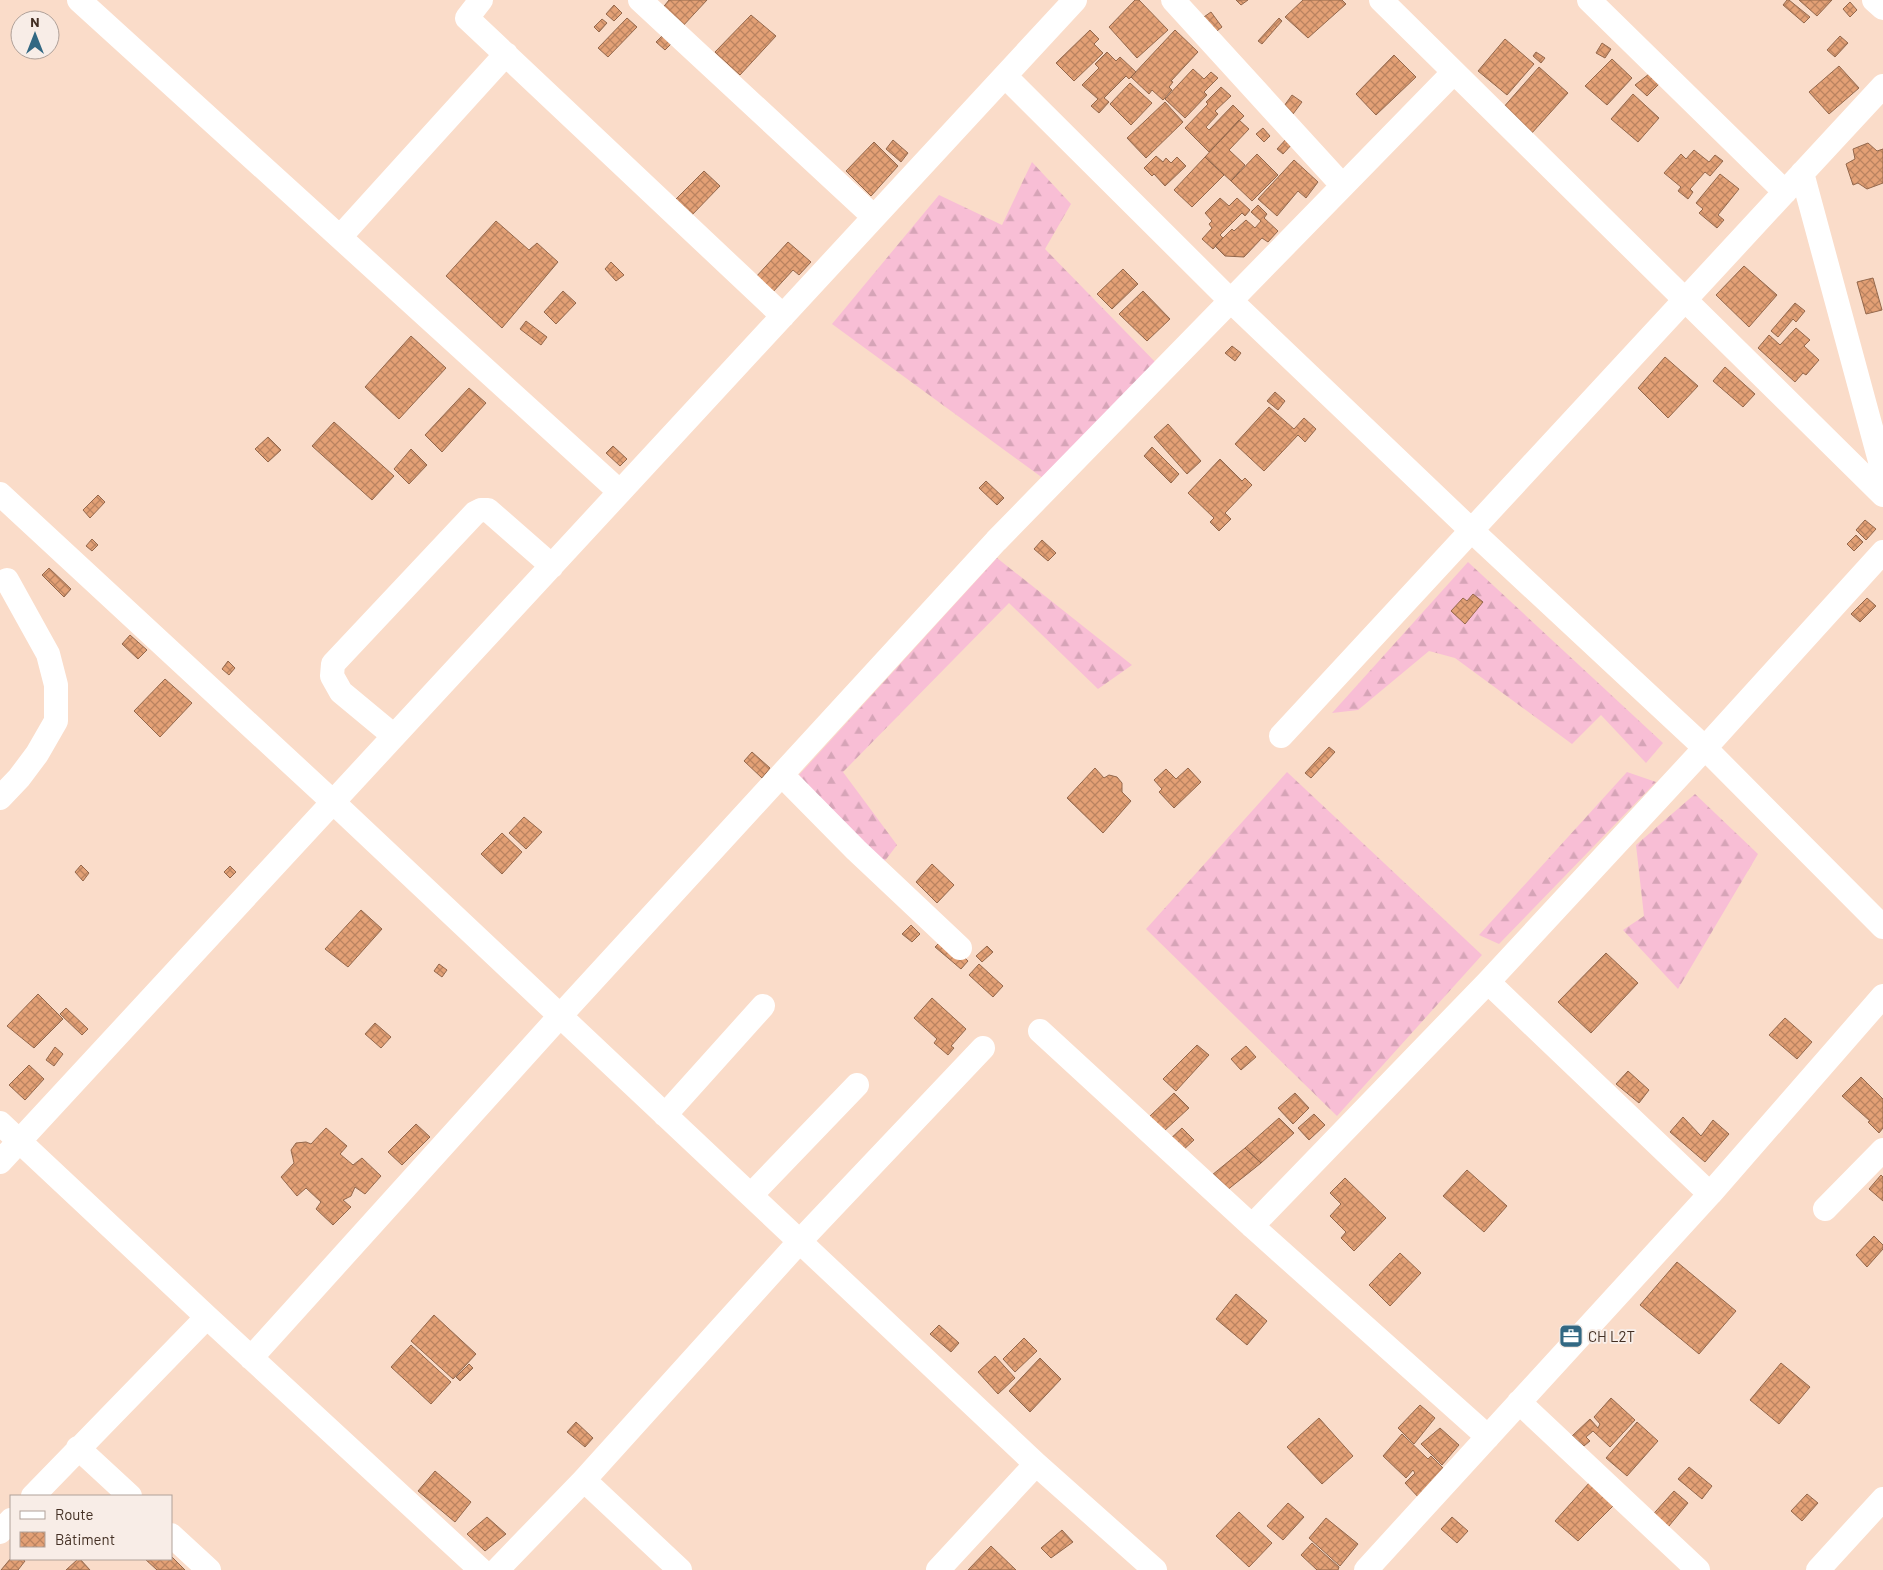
<svg xmlns="http://www.w3.org/2000/svg" width="1883" height="1570" font-family="Barlow,sans-serif">
	<style>
		.forest { fill: url(#forest-firs) }
		.building { fill: url(#building-cross-hatch); stroke: #94684c }
		.lines { fill: none; stroke-linecap: round; stroke-linejoin: round }
		.minor { stroke: #fff; stroke-width: 24 }
		.labels { text-anchor: middle; dominant-baseline: central; stroke-width: 4; stroke-linejoin: round; paint-order: stroke }
		.poi-label { font-size: 15px; fill: #432f23; stroke: #f8ede7; text-anchor: start }
	</style>
	<defs>
		<pattern id="forest-firs" width="22" height="20" patternUnits="userSpaceOnUse" patternTransform="scale(1.25)"><rect width="22" height="20" fill="#f8bed5"/><path d="M5 1l3.5 6h-7zM16 11l3.5 6h-7z" fill="#d6a4b7"/></pattern>
		<pattern id="building-cross-hatch" width="8" height="8" patternUnits="userSpaceOnUse" patternTransform="scale(1.25)"><rect width="8" height="8" fill="#e3a075"/><path d="M0 0l8 8M0 8l8-8" fill="none" stroke="#ba8360"/></pattern>
	</defs>
	<rect width="100%" height="100%" fill="#fadcc9"/>
	<path class="forest" d="M1032,162l39,42 -26,45 117,120 -111,115 -219,-160 107,-129 63,30z
		M997,558l135,107 -34,24 -89,-86 -166,169 54,73 -16,21 -82,-91z
		M1468,562l195,181 -17,20 -45,-48 -29,29 -117,-86 -26,-7 -71,59 -26,3z
		M1287,772l195,183 -145,161 -191,-187z
		M1627,772l29,10 -157,162 -20,-9z
		M1695,794l63,60 -80,135 -55,-59 21,-14 -8,-71z"/>
	<path class="building" d="M669,0h38l-26,28 -20,-18z
		M1135,0h4l29,30 -31,28 -28,-31z
		M1236,0h12l-7,5z
		M1303,0h39l4,4 -38,34 -23,-21z
		M1787,0h2l21,17 -6,6 -21,-18z
		M1799,0h33l-15,16z
		M1850,2l7,8 -7,7 -7,-8z
		M614,5l8,8 -8,8 -8,-7z
		M1211,12l11,15 -9,7 -12,-15z
		M751,15l25,21 -36,39 -25,-23z
		M627,18l10,9 -29,30 -10,-9z
		M1279,18l3,3 -20,23 -4,-3z
		M602,19l5,4 -8,9 -5,-5z
		M1090,30l9,9 -5,5 9,9 -29,28 -18,-18z
		M1175,30l23,22 -27,29 2,1 -4,5 3,3 -9,10 -11,-10 -3,4 -18,-17z
		M662,36l9,8 -6,6 -9,-8z
		M1840,36l8,7 -13,14 -8,-7z
		M1505,39l29,25 -27,31 -29,-24z
		M1602,43l9,6 -6,9 -9,-5z
		M1107,52l9,9 4,-4 16,15 -7,7 -3,-3 -22,22 5,4 -10,11 -8,-7 7,-7 -16,-14 17,-17 -4,-4z
		M1536,52l9,6 -4,5 -8,-7z
		M1394,55l22,22 -40,38 -20,-21z
		M1612,59l20,19 -25,27 -22,-19z
		M1839,66l20,22 -30,26 -20,-22z
		M1539,67l29,26 -37,41 -29,-25z
		M1193,69l11,10 7,-7 7,6 -14,14 3,3 -22,23 -20,-19z
		M1649,74l11,9 -13,13 -12,-11z
		M1130,83l22,20 -21,22 -21,-21z
		M1221,87l10,9 -16,15 3,3 -12,13 3,3 24,-25 11,11 -35,36 -24,-24 23,-24 -2,-2z
		M1633,94l26,24 -21,24 -27,-23z
		M1292,95l10,7 -9,12 -9,-8z
		M1165,102l18,20 -37,36 -19,-20z
		M1239,120l10,9 -20,21 16,15 -14,16 -26,-24z
		M1263,128l7,8 -6,6 -8,-8z
		M1288,137l6,5 -11,12 -6,-5z
		M893,140l15,13 -7,9 -15,-13z
		M874,142l24,24 -27,30 -25,-25z
		M1868,143l9,8 6,-2v34l-16,6 -9,-6 -5,2 -7,-21 9,-5 -2,-10z
		M1694,150l15,12 6,-7 8,6 -13,15 -5,-4 -15,17 3,3 -5,7 -10,-8 3,-4 -17,-14 17,-19 5,5z
		M1257,154l21,21 -26,26 -21,-20z
		M1156,156l7,6 3,-4 5,5 6,-6 9,9 -21,20 -11,-12 -2,2 -8,-8z
		M1205,157l19,18 -32,32 -18,-17z
		M1294,160l24,22 -12,16 -8,-7 -21,25 -19,-17z
		M704,171l16,15 -30,31 -16,-16z
		M1720,174l19,15 -21,26 6,5 -7,8 -18,-15 4,-4 -7,-6z
		M1220,198l9,8 8,-8 13,12 -5,6 -3,-3 -22,22 3,3 -10,11 -11,-10 10,-11 -3,-4 3,-3 -7,-8z
		M1258,205l9,9 -3,4 14,13 -10,11 -6,-4 -18,19 -19,-1 -10,-10 17,-17 2,2 12,-11 9,8 6,-7 -10,-9z
		M496,221l33,29 8,-7 21,19 -56,66 -56,-52z
		M788,242l23,20 -12,13 -6,-5 -21,23 -17,-15z
		M611,262l13,13 -8,6 -11,-12z
		M1744,266l33,29 -28,32 -33,-32z
		M1123,269l15,15 -26,25 -15,-15z
		M1873,278l9,32 -16,4 -9,-32z
		M563,291l13,12 -20,21 -12,-12z
		M1143,291l27,28 -23,22 -28,-27z
		M1795,303l10,8 -9,11 -3,-3 -15,18 -7,-6z
		M526,321l21,16 -6,8 -21,-16z
		M1796,328l14,12 -6,6 15,14 -13,15 -3,-2 -8,9 -37,-34 11,-13 11,10z
		M411,336l35,32 -47,51 -34,-32z
		M1232,346l9,7 -6,8 -10,-8z
		M1665,357l33,29 -30,32 -30,-30z
		M1725,367l30,27 -12,13 -30,-26z
		M469,388l17,15 -44,49 -17,-17z
		M1275,392l10,9 -7,9 -11,-9z
		M1269,407l25,22 10,-11 12,11 -11,13 -7,-7 -34,36 -29,-27z
		M334,422l60,54 -22,24 -60,-54z
		M1168,424l33,37 -14,13 -33,-37z
		M268,437l13,13 -13,12 -13,-13z
		M613,446l14,13 -7,7 -14,-13z
		M1152,447l27,27 -8,9 -27,-27z
		M411,449l16,16 -18,19 -15,-15z
		M1220,459l22,22 3,-3 7,7 -27,28 6,6 -12,12 -9,-9 4,-4 -26,-25z
		M986,481l18,17 -7,7 -18,-17z
		M98,495l7,7 -15,16 -7,-8z
		M1865,520l11,9 -10,11 -10,-10z
		M1856,535l7,7 -9,9 -7,-7z
		M92,539l6,6 -6,6 -6,-5z
		M1042,540l14,13 -8,8 -14,-12z
		M49,568l22,21 -7,8 -22,-22z
		M1473,594l10,8 -18,22 -14,-13 12,-13 4,3z
		M1867,598l9,8 -16,16 -9,-8z
		M130,635l17,15 -9,9 -16,-15z
		M228,661l7,7 -6,7 -7,-6z
		M165,679l27,24 -32,34 -26,-26z
		M1329,747l6,5 -24,26 -6,-5z
		M752,752l18,16 -8,10 -18,-17z
		M1095,768l9,10 5,-3 8,2 5,6v9l9,9 -28,32 -36,-35z
		M1188,768l13,14 -27,26 -15,-16 3,-3 -8,-9 12,-11 10,10z
		M524,817l18,15 -16,17 -17,-16z
		M502,833l20,19 -20,22 -21,-20z
		M932,864l22,21 -17,18 -21,-21z
		M81,865l8,8 -6,8 -8,-9z
		M230,866l6,6 -6,6 -6,-6z
		M361,910l21,19 -34,38 -23,-18z
		M911,925l9,9 -8,8 -10,-8z
		M944,938l24,23 -7,8 -26,-22z
		M987,946l6,6 -11,10 -6,-6z
		M1606,953l32,30 -47,50 -33,-31z
		M439,964l8,6 -5,7 -8,-6z
		M979,964l24,22 -10,11 -24,-22z
		M38,994l25,25 -29,29 -27,-22z
		M932,998l34,31 -15,17 3,2 -6,7 -14,-12 3,-4 -23,-21z
		M66,1008l22,21 -6,6 -22,-21z
		M1785,1018l27,24 -15,17 -28,-24z
		M375,1023l16,14 -10,11 -16,-14z
		M1197,1045l12,10 -33,36 -13,-12z
		M1246,1046l10,11 -15,13 -10,-11z
		M55,1047l8,7 -9,12 -8,-6z
		M29,1065l15,14 -19,21 -16,-15z
		M1628,1071l21,19 -10,13 -23,-19z
		M1861,1077l22,22v29l-4,5 -11,-11 2,-1 -28,-25z
		M1174,1093l15,15 -26,24 -14,-15z
		M1295,1093l14,15 -16,16 -15,-16z
		M1314,1114l11,11 -16,15 -11,-12z
		M1683,1117l18,19 12,-16 16,14 -24,28 -35,-30z
		M1279,1118l15,15 -33,30 -16,-15z
		M416,1124l14,13 -28,28 -14,-13z
		M326,1128l21,18 -7,8 13,11 9,-7 19,18 -16,18 -10,-7 -4,9 -8,4 8,7 -18,18 -17,-16 5,-7 -15,-14 -9,8 -16,-19 13,-14 -3,-13 5,-7 10,-1 5,2z
		M1182,1128l12,12 -14,13 -12,-12z
		M1245,1148l16,15 -35,28 -14,-16z
		M1467,1170l40,36 -23,26 -41,-36z
		M1881,1175l2,2v24l-14,-12z
		M1345,1178l41,40 -32,33 -13,-13 5,-6 -16,-16 11,-12 -11,-11z
		M1874,1236l9,9v4l-16,18 -11,-12z
		M1400,1253l21,20 -31,33 -21,-21z
		M1677,1262l59,49 -37,43 -59,-49z
		M1236,1294l31,27 -20,24 -31,-26z
		M434,1315l42,39 -23,25 -42,-38z
		M939,1325l20,18 -8,9 -21,-18z
		M1024,1338l13,13 -22,21 -12,-13z
		M411,1345l40,37 -20,22 -40,-37z
		M995,1356l20,22 -17,16 -20,-22z
		M1040,1358l21,21 -31,33 -21,-21z
		M1781,1363l29,24 -31,37 -29,-24z
		M469,1364l4,4 -13,13 -4,-4z
		M1611,1398l24,22 -25,27 -17,-16 -7,6 4,4 -6,5 -12,-10 18,-17 8,9 2,-4 -6,-7z
		M1420,1405l15,13 -21,26 -16,-16z
		M1319,1418l34,38 -31,28 -35,-37z
		M576,1422l17,16 -8,9 -18,-15z
		M1637,1422l21,19 -31,35 -21,-18z
		M1440,1428l19,17 -17,20 -21,-21z
		M1402,1434l26,25 3,-3 14,14 -24,30 -16,-17 10,-10 -2,-3 -7,8 -23,-22z
		M1689,1467l23,19 -10,13 -24,-20z
		M435,1471l36,31 -16,20 -37,-31z
		M1590,1482l25,22 -37,37 -23,-20z
		M1674,1491l14,12 -24,29 -16,-12z
		M1807,1494l11,9 -16,18 -11,-10z
		M1288,1503l16,14 -21,23 -16,-14z
		M1239,1512l33,31 -23,24 -33,-31z
		M487,1517l19,17 -21,17 -18,-17z
		M1452,1517l16,14 -11,12 -16,-14z
		M1326,1518l32,26 -18,22 -31,-28z
		M1062,1530l11,12 -22,16 -10,-10z
		M1312,1543l27,24 -1,3h-21l-16,-15z
		M991,1546l25,24h-48z
		M171,1556l14,14h-28l-12,-11h26z
		M11,1558l11,1 3,2 -7,9h-17z
		M78,1559h2l10,11h-24z"/>
	<g class="lines">
		<path class="minor" d="M79,0l541,492
			M481,0l-14,18 316,298
			M640,0l234,217
			M1173,0l169,185
			M1381,0l502,495
			M1589,0l196,192
			M1874,0l9,8
			M1005,76l226,225 240,229 234,218 178,179
			M1802,173l81,299
			M340,237l166,-183
			M0,494l333,308 703,662 119,106
			M394,736l-53,-44 -9,-16 1,-12 142,-151 6,-3h7l64,56
			M1281,736l602,-650
			M782,775l74,75 104,98
			M0,798l19,-20 18,-24 19,-33v-36l-8,-31 -41,-74
			M1488,982l222,212
			M1040,1031l212,195 236,211
			M665,1115l98,-109
			M0,1123l207,194 274,253
			M0,1162l1075,-1162
			M751,1195l106,-110
			M1825,1209l58,-59
			M1252,1226l236,-244 217,-234 178,-196
			M251,1358l309,-342 436,-475 458,-469
			M1519,1402l179,168
			M78,1448l52,48
			M584,1480l96,90
			M33,1496l174,-179
			M0,1532l11,-12
			M171,1535l38,35
			M497,1570l87,-90 216,-239 183,-193
			M938,1570l98,-106
			M1366,1570l344,-376 173,-198
			M1818,1570l65,-71"/>
	</g>
	<defs>
		<g id="office-square" transform="scale(1.25)"><rect x="-9" y="-9" width="18" height="18" rx="4" fill="#326883" stroke="#f8ede7"/><path d="M-6-3h4V-5.5h4V-3h4V5H-6ZM-1-4.5V-3h2v-1.5ZM-6 0V1H6V0Z" fill="#fff"/></g>
	</defs>
	<g fill-rule="evenodd">
		<use href="#office-square" x="1571" y="1336"/>
	</g>
	<g class="labels">
		<g class="poi-label">
			<text x="1588" y="1336">CH L2T</text>
		</g>
	</g>
	<rect x="10" y="1495" width="162" height="65" fill="#f8ede7" stroke="#b0a199"/>
	<rect x="20" y="1511" width="25" height="8" fill="#ffffff" stroke="#b0a199"/>
	<text x="55" y="1520" font-size="15" fill="#432f23">Route</text>
	<rect x="20" y="1532" width="25" height="15" fill="url(#building-cross-hatch)" stroke="#b0a199"/>
	<text x="55" y="1545" font-size="15" fill="#432f23">Bâtiment</text>
	<g transform="translate(35 35)"><circle r="24" fill="#f8ede7" stroke="#b0a199"/>
	<path d="M0-4L9 19L0 12L-9 19Z" fill="#326883"/>
	<text y="-8" font-size="14" font-weight="bold" text-anchor="middle" fill="#432f23">N</text>
	</g>
</svg>
